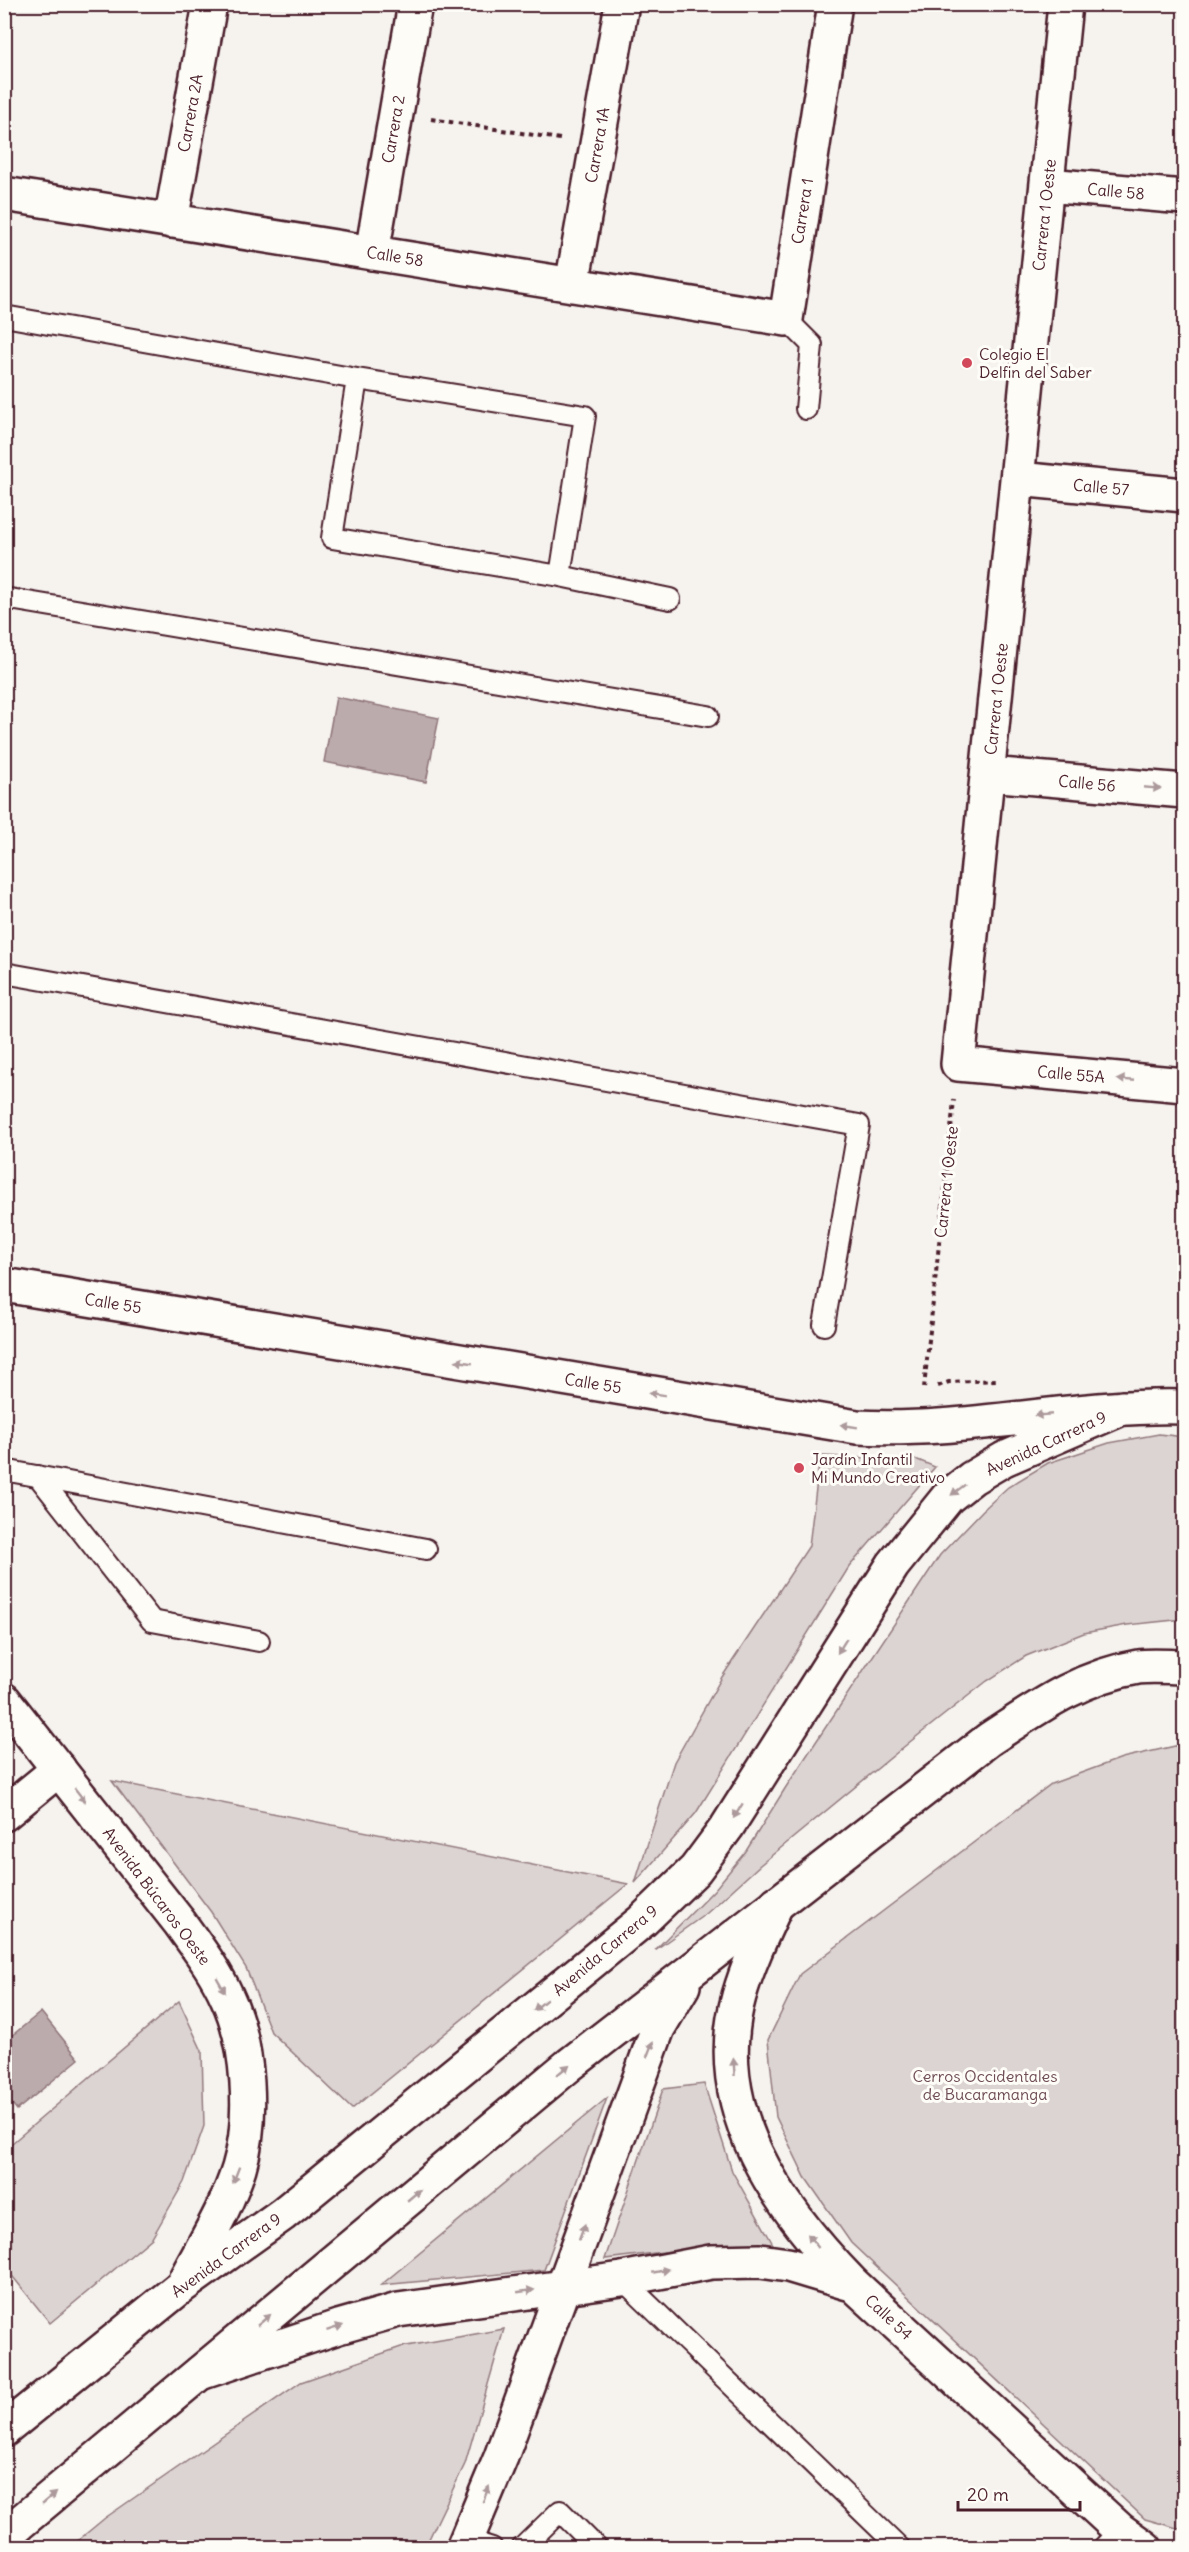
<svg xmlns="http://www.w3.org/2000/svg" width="1189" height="2552" font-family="Delius,sans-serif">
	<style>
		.green { fill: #dcd4d2; stroke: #937a7e; stroke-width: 1.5 }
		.water { fill: #bbabac; stroke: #8e7378; stroke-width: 1.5 }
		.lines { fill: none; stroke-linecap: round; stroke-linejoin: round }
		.service-casing { stroke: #4a1f2b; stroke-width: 24 }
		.minor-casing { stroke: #4a1f2b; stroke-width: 38 }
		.tertiary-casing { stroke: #4a1f2b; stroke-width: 38 }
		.secondary-casing { stroke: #4a1f2b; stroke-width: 38 }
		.path { stroke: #4a1f2b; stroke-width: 4; stroke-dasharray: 4.5 4.5; stroke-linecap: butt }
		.service { stroke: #fdfcf7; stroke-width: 20 }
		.minor { stroke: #fdfcf7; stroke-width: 33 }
		.tertiary { stroke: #fdfcf7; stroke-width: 33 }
		.secondary { stroke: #fdfcf7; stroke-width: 33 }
		.oneway { fill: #ac999b }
		.poi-dot { fill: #d1495b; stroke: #fdfcf7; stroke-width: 2 }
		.labels { text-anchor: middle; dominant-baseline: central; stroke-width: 6; stroke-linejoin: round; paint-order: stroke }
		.street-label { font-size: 16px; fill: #4a1f2b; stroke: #fdfcf7 }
		.poi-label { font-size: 16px; fill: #4a1f2b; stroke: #fdfcf7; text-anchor: start }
		.park-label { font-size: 16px; fill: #6e4c55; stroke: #fdfcf7 }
	</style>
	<rect width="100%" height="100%" fill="#f6f3ef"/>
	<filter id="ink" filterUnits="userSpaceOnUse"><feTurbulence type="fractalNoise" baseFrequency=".0167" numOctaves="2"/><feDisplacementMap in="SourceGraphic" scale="12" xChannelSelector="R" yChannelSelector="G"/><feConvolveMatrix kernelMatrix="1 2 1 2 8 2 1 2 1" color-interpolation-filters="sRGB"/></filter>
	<g filter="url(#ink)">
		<path class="green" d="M1159,1434l25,3v182l-57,6 -43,8 -58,23 -39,25 -76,60 -151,124 -53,48 -52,37 60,-61 31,-38 40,-64 154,-232 43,-45 25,-23 40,-24 61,-20z
			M820,1456l98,4 17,7 -86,100 -153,246 -61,70 39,-121 48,-85 87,-131z
			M1184,1744v786l-39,-11 -294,-276 -46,-66 -29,-60 -8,-77 32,-66 251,-190 71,-26z
			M112,1781l516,103 -276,225 -81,-77 -25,-64 -35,-56z
			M179,2001l23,50 2,75 -20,56 -32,56 -102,85 -45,-56v-118z
			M704,2084l28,87 42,75h-61l-108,13 58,-170z
			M607,2098l-63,172 -163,15z
			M504,2329l-39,135 -38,79 -4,4h-353l35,-29 196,-136 100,-35z"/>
		<path class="water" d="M336,697l103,21 -13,64 -102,-20z
			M41,2012l38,47 -62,51 -12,-15v-54z"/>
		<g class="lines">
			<g class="service-casing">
				<path id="service" d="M4,316l353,63
					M786,319l26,26 -6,64
					M357,379l228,37 -25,160 -228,-38z
					M560,576l110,23
					M4,598l704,118
					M4,973l855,152 -35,200
					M4,1470l422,79
					M38,1476l114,145 107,20
					M622,2279l278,269
					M467,2540l25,8
					M522,2548l38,-37 37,37
					M1103,2548l17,-18"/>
			</g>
			<g class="minor-casing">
				<path id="minor" d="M1065,4l-107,1060 226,21
					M1047,185l137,12
					M4,194l782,125 49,-315
					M171,221l39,-217
					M372,253l43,-249
					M572,285l50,-281
					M1018,479l166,16
					M989,774l195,17
					M777,1903c-14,30 -29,61 -38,93 -32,113 40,212 114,288l267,246 25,18
					M200,2373l138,-46 60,-17 224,-31 89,-17 49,-1 28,4 60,18"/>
			</g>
			<g class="tertiary-casing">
				<path id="tertiary" d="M4,1814l55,-45"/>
			</g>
			<g class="secondary-casing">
				<path id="secondary" d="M4,1285l853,142c109,6 218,-23 327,-20
					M4,1700l176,223c17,24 35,47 47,74 22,46 27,122 12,171 -12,39 -35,76 -54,112
					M4,2430l178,-144 101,-72 359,-293 53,-51 32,-43 166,-262 55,-68 24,-19 32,-19 118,-51
					M4,2536l564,-470 420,-326c49,-32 91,-63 150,-73 15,-2 32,0 46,0
					M463,2548l38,-91 157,-429 25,-42"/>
			</g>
			<path class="path" d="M431,119l129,20
				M938,1386l11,-4 49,-2
				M924,1388l30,-288"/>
			<use href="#service" class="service"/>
			<use href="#minor" class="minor"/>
			<use href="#tertiary" class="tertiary"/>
			<use href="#secondary" class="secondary"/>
		</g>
		<defs><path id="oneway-solid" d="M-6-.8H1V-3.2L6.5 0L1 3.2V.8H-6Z" transform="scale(1.5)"/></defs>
		<g class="oneway">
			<use href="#oneway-solid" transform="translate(1152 788) rotate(5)"/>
			<use href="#oneway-solid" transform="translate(1126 1080) rotate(-175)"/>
			<use href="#oneway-solid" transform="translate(464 1362) rotate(-171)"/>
			<use href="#oneway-solid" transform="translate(657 1394) rotate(-171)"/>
			<use href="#oneway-solid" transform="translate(1043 1415) rotate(175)"/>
			<use href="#oneway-solid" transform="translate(849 1426) rotate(-171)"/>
			<use href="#oneway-solid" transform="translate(958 1490) rotate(143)"/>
			<use href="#oneway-solid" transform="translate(842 1646) rotate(122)"/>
			<use href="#oneway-solid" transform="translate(80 1795) rotate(52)"/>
			<use href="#oneway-solid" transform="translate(738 1811) rotate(122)"/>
			<use href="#oneway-solid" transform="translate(221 1985) rotate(60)"/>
			<use href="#oneway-solid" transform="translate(540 2005) rotate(141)"/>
			<use href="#oneway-solid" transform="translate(650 2049) rotate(-69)"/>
			<use href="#oneway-solid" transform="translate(734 2067) rotate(-94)"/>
			<use href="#oneway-solid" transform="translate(563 2070) rotate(-39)"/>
			<use href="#oneway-solid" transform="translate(236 2175) rotate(111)"/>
			<use href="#oneway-solid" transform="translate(414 2195) rotate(-40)"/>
			<use href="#oneway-solid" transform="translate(582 2232) rotate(-70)"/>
			<use href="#oneway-solid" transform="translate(813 2241) rotate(-128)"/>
			<use href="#oneway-solid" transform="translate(661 2271) rotate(-11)"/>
			<use href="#oneway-solid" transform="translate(526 2291) rotate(-8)"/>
			<use href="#oneway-solid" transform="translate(264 2320) rotate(-40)"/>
			<use href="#oneway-solid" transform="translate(335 2328) rotate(-18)"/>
			<use href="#oneway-solid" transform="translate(486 2494) rotate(-68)"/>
			<use href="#oneway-solid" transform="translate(49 2498) rotate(-40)"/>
		</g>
	</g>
	<g class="poi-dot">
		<circle cx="967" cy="363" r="6"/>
		<circle cx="799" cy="1468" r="6"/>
	</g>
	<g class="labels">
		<g class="street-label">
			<text transform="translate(190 113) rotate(-80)">Carrera 2A</text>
			<text transform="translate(393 129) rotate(-80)">Carrera 2</text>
			<text transform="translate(597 145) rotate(-80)">Carrera 1A</text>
			<text transform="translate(1116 191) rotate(5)">Calle 58</text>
			<text transform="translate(802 211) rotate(-81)">Carrera 1</text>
			<text transform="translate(1044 215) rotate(-84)">Carrera 1 Oeste</text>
			<text transform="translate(395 256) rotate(9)">Calle 58</text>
			<text transform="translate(1101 487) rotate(5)">Calle 57</text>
			<text transform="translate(996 699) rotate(-84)">Carrera 1 Oeste</text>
			<text transform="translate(1087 783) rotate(5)">Calle 56</text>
			<text transform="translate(1071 1074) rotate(5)">Calle 55A</text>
			<text transform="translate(946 1182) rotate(-84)">Carrera 1 Oeste</text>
			<text transform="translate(113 1303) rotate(9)">Calle 55</text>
			<text transform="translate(593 1383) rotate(9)">Calle 55</text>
			<text transform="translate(1046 1443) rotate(-25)">Avenida Carrera 9</text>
			<text transform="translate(157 1896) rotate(53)">Avenida Búcaros Oeste</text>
			<text transform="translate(605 1950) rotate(-40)">Avenida Carrera 9</text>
			<text transform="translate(226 2255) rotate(-36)">Avenida Carrera 9</text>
			<text transform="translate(889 2317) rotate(43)">Calle 54</text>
		</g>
		<g class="poi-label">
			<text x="979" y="354">Colegio El<tspan x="979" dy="18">Delfin del Saber</tspan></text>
			<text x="811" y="1459">Jardín Infantil<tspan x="811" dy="18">Mi Mundo Creativo</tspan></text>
		</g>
		<g class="park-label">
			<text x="985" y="2076">Cerros Occidentales<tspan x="985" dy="18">de Bucaramanga</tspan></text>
		</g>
	</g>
	<rect width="1189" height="2552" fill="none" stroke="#fdfcf7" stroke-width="24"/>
	<rect x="12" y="12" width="1165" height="2528" fill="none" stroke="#4a1f2b" stroke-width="2" filter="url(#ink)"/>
	<path d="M958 2501v9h122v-9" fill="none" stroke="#4a1f2b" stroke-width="3"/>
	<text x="967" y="2501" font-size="18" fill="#4a1f2b" stroke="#fdfcf7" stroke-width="4.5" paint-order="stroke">20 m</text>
</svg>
